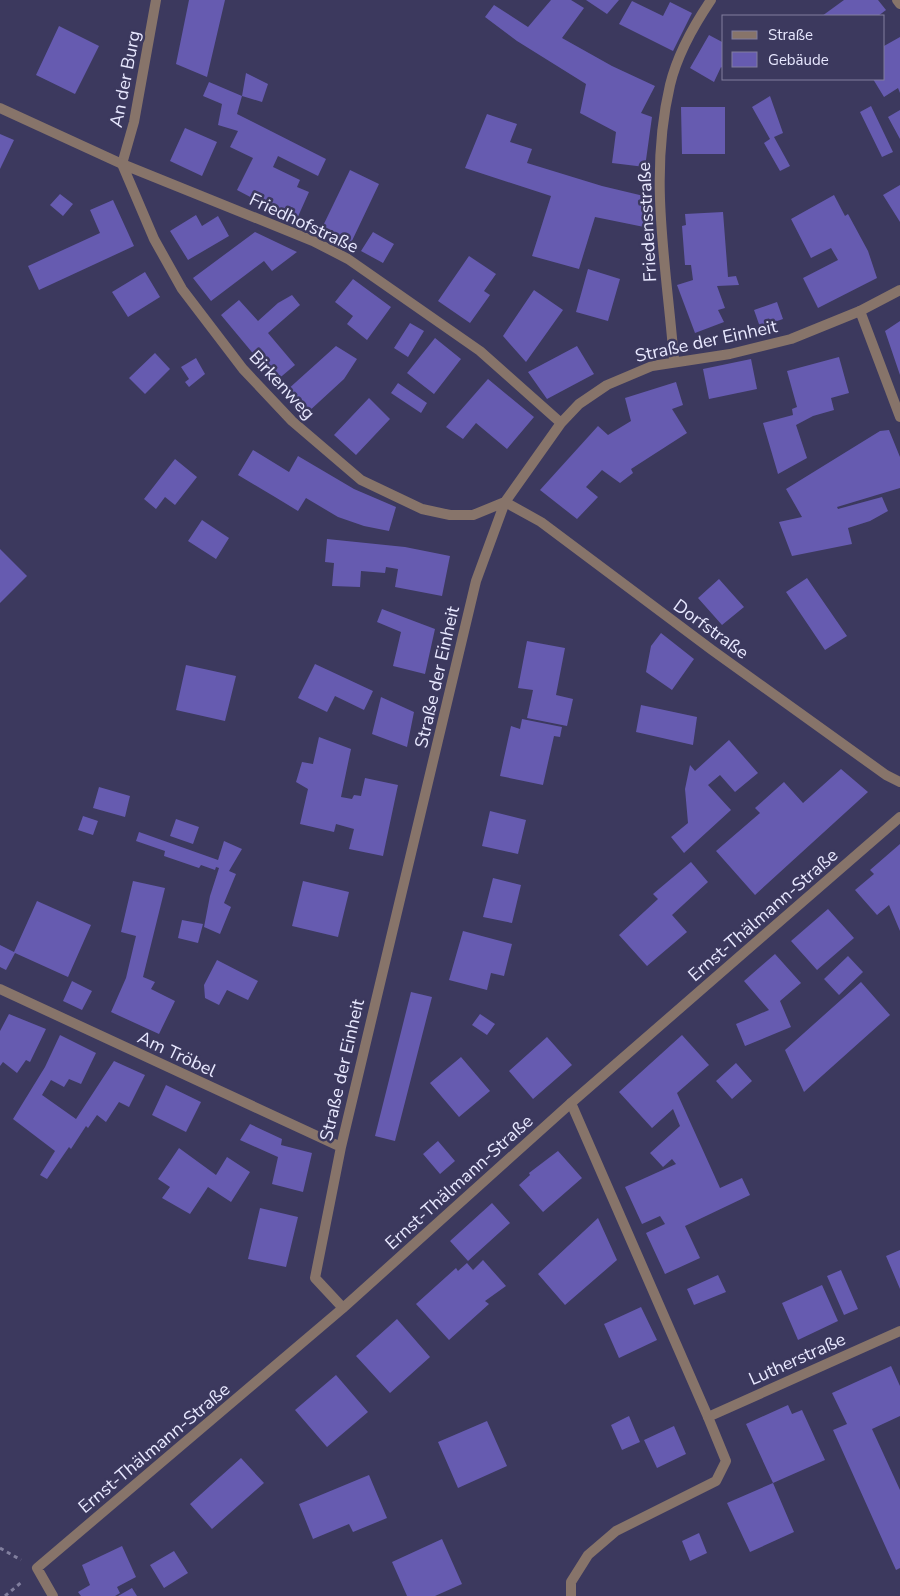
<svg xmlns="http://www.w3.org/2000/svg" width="900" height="1596" font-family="'Nunito Sans',sans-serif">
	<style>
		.building { fill: #665bb0 }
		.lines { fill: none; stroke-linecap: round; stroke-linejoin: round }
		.path { stroke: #817f9e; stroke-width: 3; stroke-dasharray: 4 4; stroke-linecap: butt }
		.service { stroke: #87746a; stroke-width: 10 }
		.minor { stroke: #87746a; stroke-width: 10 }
		.labels { text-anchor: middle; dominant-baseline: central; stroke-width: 5; stroke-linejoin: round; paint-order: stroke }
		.street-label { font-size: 18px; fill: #e8e8ff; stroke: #3c395e }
	</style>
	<rect width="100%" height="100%" fill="#3c395e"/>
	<path class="building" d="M189,0h36l-18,77 -31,-13z
		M551,0h20l13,8 -22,30 50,28 43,20 -14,27 11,4 -7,50 -33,-4 4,-31 -36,-19 6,-29 -69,-43 -32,-24 9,-12 34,22z
		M586,0h33l-12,14z
		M844,0h34l8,10 -8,6h-56z
		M632,1l31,15 7,-14 22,11 -19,38 -54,-27z
		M59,26l40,20 -24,48 -39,-19z
		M709,35l15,8v26l-3,-2 -7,15 -24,-14z
		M900,37v56l-2,-5 -14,9 -11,-18h11v-33z
		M246,73l22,11 -6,18 -20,-6z
		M209,82l33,14 -5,18 89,45 -8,17 -40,-20 -5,11 27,13 -3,7 12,5 -13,29 -59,-31 16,-32 -23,-11 8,-16 -20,-6 4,-21 -19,-8z
		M770,96l13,37 -9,4 16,29 -10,5 -16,-28 6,-4 -18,-32z
		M871,106l22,46 -11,5 -22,-45z
		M681,107h44v47h-43z
		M900,110v29l-12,-22z
		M487,114l30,10 -7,18 22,7 -5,14 75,23 46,11 1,31 -54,-11 -16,52 -47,-13 19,-60 -86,-28z
		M185,128l32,14 -15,34 -32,-15z
		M0,134l14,6 -14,29z
		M350,170l29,14 -29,61 -30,-13z
		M900,185v37l-17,-27z
		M60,194l13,10 -10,12 -13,-11z
		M834,195l11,21 3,-2 20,37 9,27 -59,30 -15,-30 35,-18 -7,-12 -20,10 -20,-39z
		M113,200l21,46 -95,44 -11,-24 72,-33 -10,-23z
		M723,212l5,65 8,-1 3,9 -22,1 8,22 -7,2 6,12 -29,11 -18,-48 16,-5 -2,-15h-6l-3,-39 4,-1 -1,-11z
		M196,215l6,11 16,-10 11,20 -41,24 -18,-29z
		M255,232l42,20 -25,19 -8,-10 -53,40 -18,-23z
		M373,232l21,12 -11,19 -22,-12z
		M469,256l27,18 -12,17 6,4 -20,28 -32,-22z
		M588,269l32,10 -12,42 -32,-9z
		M145,272l15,25 -32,20 -16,-25z
		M353,279l38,28 -24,33 -20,-16 6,-8 -18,-14z
		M534,290l29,20 -37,52 -23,-26z
		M292,295l8,10 -32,28 27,32 -19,16 -55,-66 18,-15 19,21 20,-18z
		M777,302l6,17 -23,8 -6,-17z
		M900,321v54l-15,-44z
		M410,323l14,8 -16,26 -14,-9z
		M435,338l26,21 -27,35 -27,-21z
		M336,346l21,13 -13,20 -37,34 -21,-22z
		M577,346l17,28 -47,25 -19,-27z
		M155,353l15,16 -25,25 -16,-16z
		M839,357l10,36 -18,5 3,12 -21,6 -17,9 11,33 -29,16 -15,-51 30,-8 -1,-6 5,-2 -10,-36z
		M196,358l9,16 -16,13 -4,-5 4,-3 -8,-12z
		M751,359l6,30 -48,10 -6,-30z
		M488,379l46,38 -27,32 -31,-26 -13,16 -17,-12z
		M676,382l7,23 -11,4 15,24 -56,36 2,4 -13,10 -18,-13 -16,17 12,10 -21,22 -37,-29 58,-64 10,9 23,-14 -6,-23z
		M398,383l29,20 -6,10 -30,-20z
		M369,398l21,21 -34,36 -22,-20z
		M889,430l11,27v31l-63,19 1,2 44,-12 6,14 -18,10 -22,7 4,16 -60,12 -13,-34 23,-5 -16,-28 94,-58z
		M253,450l36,22 9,-16 56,33 42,18 -7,24 -25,-5 -26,-9 -32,-19 -8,13 -23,-14 -37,-22z
		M175,459l22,18 -22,28 -10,-8 -9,12 -12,-10z
		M202,520l27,18 -13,21 -28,-18z
		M327,539l78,8 45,9 -8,40 -47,-9 3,-18 -12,-2 -1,6 -24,-2 -1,16 -28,-1 2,-23 -9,-1z
		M0,549l27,27 -27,27z
		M807,578l40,58 -22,14 -39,-58z
		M719,579l25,28 -22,18 -24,-27z
		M382,609l53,20 -10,45 -32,-8 8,-34 -24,-10z
		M661,633l33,26 -22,31 -26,-18 5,-26z
		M527,641l38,7 -9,47 17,4 -6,27 -40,-8 6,-28 -15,-2z
		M315,664l58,27 -9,19 -29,-14 -8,16 -29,-14z
		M186,665l50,11 -11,45 -49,-11z
		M381,697l33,15 -7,35 -35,-13z
		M641,705l56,12 -4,28 -57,-13z
		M522,719l40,8 -2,10 -6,-1 -11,49 -43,-9 11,-50 9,3z
		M319,737l32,12 -10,48 11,2 2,-4 7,1 4,-18 33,7 -15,71 -34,-7 5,-20 -18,-5 -2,8 -34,-8 8,-35 -12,-7 6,-20 11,2z
		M729,740l29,33 -23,19 -15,-17 -12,10 23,25 -47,43 -13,-16 17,-14 -3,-34 5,-24 5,6z
		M841,769l27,23 -113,103 -39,-44 44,-38 -5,-5 29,-26 19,21z
		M99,787l31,9 -5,21 -32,-9z
		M490,811l36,9 -8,34 -36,-8z
		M83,816l15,5 -5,14 -15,-5z
		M176,819l23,8 -6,17 -23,-8z
		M139,832l79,28 6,-19 18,8 -13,22 7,3 -12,29 7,4 -11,27 -16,-7 6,-31 9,-28 -3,-1 -1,3 -14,-5 -2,3 -35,-12 1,-5 -29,-10z
		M900,844v87l-11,-26 -12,10 -22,-25 19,-16 -4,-4z
		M691,862l17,20 -36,33 15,17 -40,34 -28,-31 39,-36 -5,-5z
		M493,878l28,7 -9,38 -29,-6z
		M133,881l32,7 -22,89 12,5 -4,7 24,12 -16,33 -48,-22 15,-34 10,-42 -15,-4z
		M303,881l46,11 -11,45 -46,-11z
		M37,901l54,24 -23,52 -53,-24 -9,17 -6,-3v-22l14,7z
		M828,909l26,29 -37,32 -26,-29z
		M182,920l21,4 -5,19 -20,-5z
		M463,931l49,13 -8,32 -13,-3 -4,17 -38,-10z
		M775,954l26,29 -21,18 11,26 -46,19 -9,-22 33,-14 -25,-29z
		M848,956l15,16 -24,23 -15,-16z
		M217,960l41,21 -10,19 -21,-10 -8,15 -14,-7 -1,-13z
		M72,981l20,10 -10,19 -19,-9z
		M861,982l29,33 -86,77 -19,-42z
		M411,992l21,5 -37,144 -20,-5z
		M9,1014l37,15 -16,33 -4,-2 -9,13 -14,-11 -3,4v-35z
		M480,1014l15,10 -8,11 -15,-10z
		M60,1035l36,18 -15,31 -12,-5 -5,8 -13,-7 -9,15 34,24 38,-58 31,14 -16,32 -10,-5 -13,20 -9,-7 -9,13 -2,-2 -15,23 -2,-2 -22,32 -7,-4 15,-24 -42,-32 32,-52z
		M682,1035l27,30 -32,28 43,95 22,-10 8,17 -65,31 15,32 -35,16 -19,-41 19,-9 -5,-8 -18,8 -17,-37 51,-23 -4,-5 -9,8 -13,-14 30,-27 -7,-17 -21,19 -33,-36z
		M547,1037l25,28 -39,34 -24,-28z
		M461,1057l29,34 -31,26 -29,-34z
		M736,1063l16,18 -20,18 -16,-18z
		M166,1085l35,17 -15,30 -34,-17z
		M250,1124l32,15 -1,6 31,8 -9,39 -31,-8 6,-27 -38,-17z
		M438,1141l17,20 -15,13 -17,-20z
		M179,1148l37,27 11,-18 23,15 -19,30 -23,-15 -18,27 -28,-16 8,-11 -12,-8z
		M558,1151l24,27 -39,34 -24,-27 11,-10 -1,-2z
		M492,1203l18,20 -42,38 -18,-20z
		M260,1208l38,9 -12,50 -38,-8z
		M598,1218l19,42 -52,45 -27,-31z
		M900,1250v39l-14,-33z
		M483,1260l23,26 -21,15 4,3 -40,36 -33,-36 40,-36 2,3 9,-8 6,7z
		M841,1270l17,39 -14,6 -17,-39z
		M718,1275l8,17 -32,13 -7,-16z
		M822,1285l16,36 -40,19 -16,-37z
		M641,1307l16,33 -38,18 -15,-34z
		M397,1319l33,38 -40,36 -34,-37z
		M891,1366l9,20v30l-28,13 28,61v78l-4,2 -63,-140 14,-6 -15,-31z
		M336,1375l32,37 -41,35 -32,-37z
		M788,1405l4,9 10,-4 23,50 -52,23 -27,-59z
		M629,1416l11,26 -18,8 -11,-25z
		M487,1421l20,45 -49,22 -20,-46z
		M674,1426l12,28 -29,14 -13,-28z
		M241,1458l23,25 -52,46 -22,-25z
		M369,1475l18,43 -34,14 -4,-8 -36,15 -14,-35z
		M773,1483l21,49 -44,20 -23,-49z
		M699,1533l8,20 -17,8 -8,-20z
		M442,1539l20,45 -27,12h-28l-15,-34z
		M122,1546l14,31 -19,10 3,6 -5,3h-34l-3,-4 12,-7 -8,-20z
		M174,1551l14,22 -24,15 -14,-23z
		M132,1588l5,8h-19z"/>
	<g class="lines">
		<path class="path" d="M0,1548l21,12
			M5,1596l18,-15"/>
		<path class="service" d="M122,164l12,-42 22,-122
			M860,311l40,106
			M571,1103l137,314"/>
		<path class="minor" d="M897,0l3,4
			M0,108l122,56 191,77 35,18 132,92 81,72
			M122,164l32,75 28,50 61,80 49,52 69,59 61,29 28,6h23l32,-13
			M674,361c-7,-93 -26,-183 -4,-276 7,-29 24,-60 41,-85
			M505,502l36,20 171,128 174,125 14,7
			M0,989l341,158
			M343,1308l-28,-30 26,-131 135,-566 29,-79 56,-79 18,-19 28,-19 45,-19 78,-12 61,-15 69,-28 40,-21
			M53,1596l-16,-28 306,-260 228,-205 329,-286
			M571,1596v-14l17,-27 28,-24 100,-50 10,-20 -18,-44 192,-86"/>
	</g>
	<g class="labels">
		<g class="street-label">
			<text transform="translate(125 79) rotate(-79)">An der Burg</text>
			<text transform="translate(647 222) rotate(-93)">Friedensstraße</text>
			<text transform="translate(304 223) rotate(25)">Friedhofstraße</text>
			<text transform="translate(706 341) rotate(-12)">Straße der Einheit</text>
			<text transform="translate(282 385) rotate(47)">Birkenweg</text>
			<text transform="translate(711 629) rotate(36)">Dorfstraße</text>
			<text transform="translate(437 677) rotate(-77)">Straße der Einheit</text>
			<text transform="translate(763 915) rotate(-41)">Ernst-Thälmann-Straße</text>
			<text transform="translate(177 1054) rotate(25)">Am Tröbel</text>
			<text transform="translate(342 1070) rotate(-77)">Straße der Einheit</text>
			<text transform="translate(459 1182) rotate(-42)">Ernst-Thälmann-Straße</text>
			<text transform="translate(797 1359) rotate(-24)">Lutherstraße</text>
			<text transform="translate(154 1448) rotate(-40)">Ernst-Thälmann-Straße</text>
		</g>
	</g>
	<rect x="722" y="15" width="162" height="65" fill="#3c395e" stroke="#817f9e"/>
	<rect x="732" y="31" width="25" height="8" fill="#87746a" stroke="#817f9e"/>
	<text x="768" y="40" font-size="15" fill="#e8e8ff">Straße</text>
	<rect x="732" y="52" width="25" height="15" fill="#665bb0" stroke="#817f9e"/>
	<text x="768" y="65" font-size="15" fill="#e8e8ff">Gebäude</text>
</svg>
